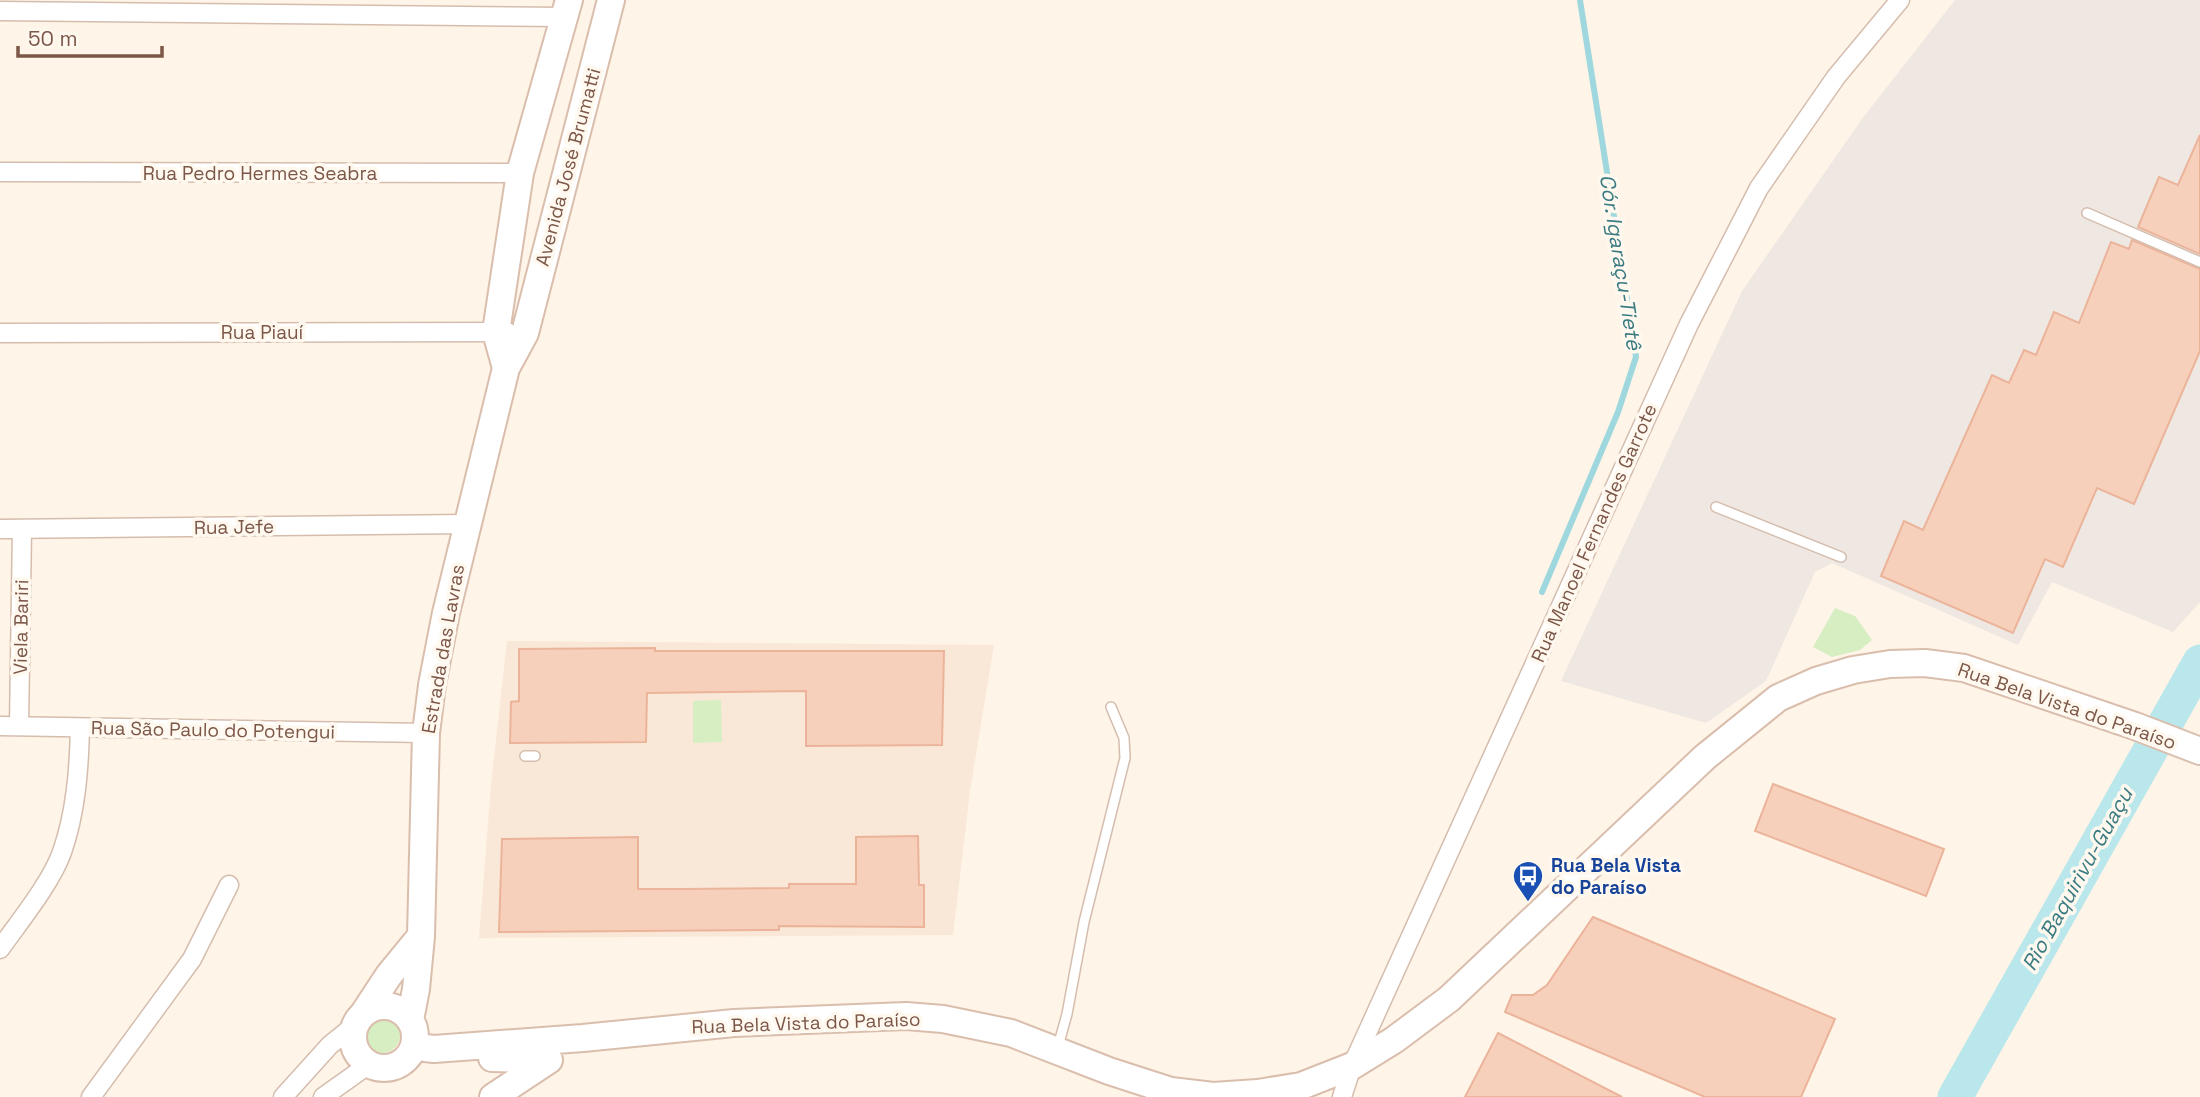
<svg xmlns="http://www.w3.org/2000/svg" width="2200" height="1097" font-family="'Space Grotesk',sans-serif">
	<style>
		.residential { fill: #f9e8d7 }
		.industrial { fill: #efe7e1 }
		.green { fill: #d7eec3 }
		.lines { fill: none; stroke-linecap: round; stroke-linejoin: round }
		.stream { stroke: #9ed8de; stroke-width: 6 }
		.river { stroke: #b9e7eb; stroke-width: 35 }
		.building { fill: #f7d0bc; stroke: #ebb49a; stroke-width: 2 }
		.service-casing { stroke: #d5bdae; stroke-width: 12 }
		.minor-casing { stroke: #d5bdae; stroke-width: 21 }
		.secondary-casing { stroke: #dabead; stroke-width: 30 }
		.service { stroke: #fff; stroke-width: 9 }
		.minor { stroke: #fff; stroke-width: 18 }
		.secondary { stroke: #fff; stroke-width: 26 }
		.labels { text-anchor: middle; dominant-baseline: central; stroke-width: 7; stroke-linejoin: round; paint-order: stroke }
		.street-label { font-size: 19px; fill: #7c5748; stroke: #fff8ef }
		.transit-label { font-size: 19px; font-weight: bold; fill: #164399; stroke: #fff8ef; text-anchor: start }
		.water-label { font-size: 21px; font-style: italic; fill: #3a7b82; stroke: #fff8ef }
	</style>
	<rect width="100%" height="100%" fill="#fef4e7"/>
	<path class="residential" d="M507,641l487,4 -24,146 -17,144 -474,3 12,-153z"/>
	<path class="industrial" d="M1955,0h245v602l-27,30 -121,-50 -34,63 -186,-82 -17,9 -49,109 -60,42 -145,-42 181,-390 120,-172z"/>
	<path class="green" d="M1835,608l20,8 17,24 -12,10 -28,7 -19,-10z
		M721,700l1,42 -29,1v-42z
		M364 1035a18 18 0 1 1 36 0a18 18 0 1 1-36 0Z"/>
	<g class="lines">
		<path class="stream" d="M1542,592l76,-180 18,-55 -56,-357"/>
		<path class="river" d="M1955,1097l245,-435"/>
	</g>
	<path class="building" d="M2200,135v119l-62,-27 21,-50 19,8z
		M2132,240l68,29v82l-66,153 -37,-16 -34,79 -18,-8 -32,74 -132,-57 23,-55 19,9 69,-155 17,8 15,-33 12,5 18,-43 25,11 32,-81 18,7z
		M655,648v3h289l-2,94 -136,1v-55l-159,2 -1,49 -136,1 1,-41 8,-1v-52z
		M1773,784l171,65 -18,47 -171,-65z
		M918,836l1,49h5v42l-145,-1v4l-280,2 3,-93 136,-2v52h45l106,-1v-4h67v-47z
		M1593,917l242,102 -34,78h-96l-200,-85 7,-17h21l14,-10z
		M1498,1033l124,64h-157z"/>
	<g class="lines">
		<g class="service-casing">
			<path id="service" d="M2087,213l113,49
				M1716,507l125,50
				M525,756h10
				M1057,1050l10,-36 17,-92 41,-164 -1,-20 -13,-31"/>
		</g>
		<g class="minor-casing">
			<path id="minor" d="M0,11l565,6
				M0,172l520,1
				M0,333l507,-1
				M0,529l468,-5
				M0,726l426,7
				M19,726l3,-197
				M0,949c19,-27 51,-66 62,-97 14,-40 17,-83 18,-124
				M91,1097l101,-138 37,-74
				M283,1097l47,-52 25,-20
				M323,1097l45,-32
				M1342,1097l10,-31 337,-742 70,-136 77,-111 64,-77"/>
		</g>
		<g class="secondary-casing">
			<path id="secondary" d="M506,368l-10,-36 24,-159 49,-173
				M353 1037a31 31 0 1 1 62 0a31 31 0 1 1-62 0Z
				M364,1013l25,-38 32,-39
				M410,1020l6,-31 5,-53 5,-203 6,-48 14,-72 60,-245 19,-35 86,-333
				M415,1044l10,4 9,1 149,-11 151,-15 172,-7 37,3 68,14 98,38 62,20 42,5 45,-3 43,-7 51,-20 42,-26 55,-41 256,-242 73,-59 38,-17 37,-11 37,-6 35,-1 39,5 171,58 65,25
				M492,1058l30,1 18,6
				M493,1097l56,-37"/>
		</g>
		<use href="#service" class="service"/>
		<use href="#minor" class="minor"/>
		<use href="#secondary" class="secondary"/>
	</g>
	<defs>
		<g id="bus-pin" transform="scale(1.575)"><path d="M0 17L-7.5 6A9.5 9.5 0 1 1 7.5 6Z" fill="#1a4fb4" stroke="#fff8ef"/><path d="M-5-6H5V4H4V6H2V4H-2V6H-4V4H-5ZM-3.5-4V0h7V-4ZM-3.5 1.2v1.5H-2V1.2ZM2 1.2v1.5H3.5V1.2Z" fill="#fff"/></g>
	</defs>
	<g fill-rule="evenodd">
		<use href="#bus-pin" x="1528" y="876"/>
	</g>
	<g class="labels">
		<g class="street-label">
			<text transform="translate(568 167) rotate(-75)">Avenida José Brumatti</text>
			<text x="260" y="173">Rua Pedro Hermes Seabra</text>
			<text x="262" y="332">Rua Piauí</text>
			<text transform="translate(234 527) rotate(-1)">Rua Jefe</text>
			<text transform="translate(1594 533) rotate(-66)">Rua Manoel Fernandes Garrote</text>
			<text transform="translate(21 627) rotate(-89)">Viela Bariri</text>
			<text transform="translate(443 649) rotate(-80)">Estrada das Lavras</text>
			<text transform="translate(2067 706) rotate(19)">Rua Bela Vista do Paraíso</text>
			<text transform="translate(213 730) rotate(1)">Rua São Paulo do Potengui</text>
			<text transform="translate(806 1023) rotate(-2)">Rua Bela Vista do Paraíso</text>
		</g>
		<g class="transit-label">
			<text x="1551" y="865">Rua Bela Vista<tspan x="1551" dy="22">do Paraíso</tspan></text>
		</g>
		<g class="water-label">
			<text transform="translate(1621 262) rotate(81)">Cór. Igaraçu-Tietê</text>
			<text transform="translate(2077 879) rotate(-61)">Rio Baquirivu-Guaçu</text>
		</g>
	</g>
	<path d="M18 46v10h144v-10" fill="none" stroke="#7c5748" stroke-width="3.5"/>
	<text x="28" y="46" font-size="21" fill="#7c5748" stroke="#fff8ef" stroke-width="5" paint-order="stroke">50 m</text>
</svg>
